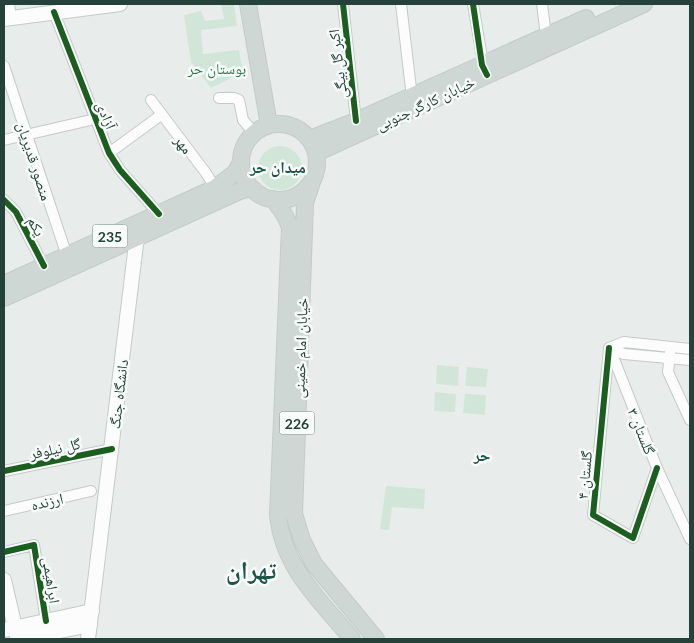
<svg xmlns="http://www.w3.org/2000/svg" width="694" height="643" font-family="Lato,'Noto Naskh Arabic',sans-serif">
	<style>
		.green { fill: #d1e6d8 }
		.lines { fill: none; stroke-linecap: round; stroke-linejoin: round }
		.minor-casing { stroke: #c5cac8; stroke-width: 12 }
		.secondary-casing { stroke: #c3cbc8; stroke-width: 16 }
		.primary-casing { stroke: #c3ccc9; stroke-width: 18 }
		.minor { stroke: #fcfcfc; stroke-width: 10 }
		.secondary { stroke: #fcfcfc; stroke-width: 14 }
		.primary { stroke: #cfd7d5; stroke-width: 16 }
		.cycleway-casing { stroke: #f7fbf9; stroke-width: 9 }
		.cycleway { stroke: #1b5e20; stroke-width: 6 }
		.labels { text-anchor: middle; dominant-baseline: central; stroke-width: 5; stroke-linejoin: round; paint-order: stroke }
		.shield { fill: #f7fbf9; stroke: #637a73; stroke-width: 1 }
		.shield-label { font-size: 14px; font-weight: bold; fill: #24423a }
		.street-label { font-size: 15px; fill: #24423a; stroke: #f7fbf9 }
		.park-label { font-size: 15px; fill: #2d7a4b; stroke: #f7fbf9 }
		.neighbourhood-label { font-size: 16px; font-weight: bold; fill: #1f5548; stroke: #f7fbf9 }
		.town-label { font-size: 25px; font-weight: bold; fill: #1f5548; stroke: #f7fbf9 }
	</style>
	<rect width="100%" height="100%" fill="#e8edeb"/>
	<path class="green" d="M221,4h13l3,22 -36,4 2,24 36,-4 4,22 -32,16 -20,-26 -7,-47 17,-4 4,10 19,-2z
		M258 168a22 22 0 1 1 44 0a22 22 0 1 1-44 0Z
		M437,365l22,2 -1,19 -22,-2z
		M467,367l21,2 -2,18 -21,-1z
		M435,392l21,2 -1,18 -21,-1z
		M465,394l21,1 -1,20 -22,-2z
		M386,486l39,3 -1,20 -32,-2 -3,23 -9,-1z"/>
	<g class="lines">
		<g class="minor-casing">
			<path id="minor" d="M9,4l2,14
				M343,4l13,117
				M401,4l11,93
				M473,4l11,65
				M542,4l4,32
				M54,12l55,141 11,17 39,44
				M4,66l63,190
				M219,98h15l5,2 4,20 11,13
				M151,100l55,73 9,15
				M4,140l91,-21
				M109,153l52,-38
				M4,200l12,12 28,54
				M609,348l-16,167 40,23 24,-70
				M609,348l15,6 66,6
				M609,348l15,-6 66,7
				M610,349l47,119 33,71
				M670,353l-2,19 22,48
				M4,471l108,-22
				M4,511l87,-20
				M4,552l30,-7 12,76"/>
		</g>
		<g class="secondary-casing">
			<path id="secondary" d="M4,19l116,-15
				M4,580l13,56
				M4,630l88,-19
				M19,639l71,-14
				M88,639l48,-395 2,-6"/>
		</g>
		<g class="primary-casing">
			<path id="primary" d="M248,4l21,121
				M241 162a38 38 0 1 1 76 0a38 38 0 1 1-76 0Z
				M310,139l46,-18 230,-103
				M316,153l328,-149
				M312,182l-7,21 -11,311 8,26 12,24 62,75
				M273,199l11,15 6,13 -12,288c5,53 42,85 74,124
				M4,284l211,-96 20,-15 6,-11
				M4,298l238,-108 6,-1 6,1"/>
		</g>
		<use href="#minor" class="minor"/>
		<use href="#secondary" class="secondary"/>
		<use href="#primary" class="primary"/>
		<g class="cycleway-casing">
			<path id="cycleway" d="M343,4l13,117
				M473,4l9,61 5,10
				M54,12l55,141 11,17 39,44
				M4,200l12,12 28,54
				M609,348l-16,167 40,23 24,-70
				M4,471l108,-22
				M4,552l30,-7 12,76"/>
		</g>
		<use href="#cycleway" class="cycleway"/>
	</g>
	<g class="labels">
		<g class="shield">
			<rect x="92.5" y="224.5" width="35" height="23" rx="4"/>
			<rect x="279.5" y="411.5" width="35" height="23" rx="4"/>
		</g>
		<g class="shield-label">
			<text x="110" y="236">235</text>
			<text x="297" y="423">226</text>
		</g>
		<g class="street-label">
			<text transform="translate(337 64) rotate(-97)">اکبر گل بیگی</text>
			<text transform="translate(425 103) rotate(-25)">خیابان کارگر جنوبی</text>
			<text transform="translate(107 115) rotate(68)">آزادی</text>
			<text transform="translate(184 144) rotate(52)">مهر</text>
			<text transform="translate(35 161) rotate(72)">منصور قدیریان</text>
			<text transform="translate(37 226) rotate(62)">یکم</text>
			<text transform="translate(300 348) rotate(-88)">خیابان امام خمینی</text>
			<text transform="translate(118 394) rotate(-83)">دانشگاه جنگ</text>
			<text transform="translate(642 431) rotate(68)">گلستان ۳</text>
			<text transform="translate(55 448) rotate(-12)">گل نیلوفر</text>
			<text transform="translate(584 475) rotate(-85)">گلستان ۴</text>
			<text transform="translate(47 501) rotate(-13)">ارزنده</text>
			<text transform="translate(52 580) rotate(81)">ابراهیمی</text>
		</g>
		<g class="park-label">
			<text x="217" y="68">بوستان حر</text>
		</g>
		<g class="neighbourhood-label">
			<text x="278" y="166">میدان حر</text>
			<text x="482" y="454">حر</text>
		</g>
		<g class="town-label">
			<text x="251" y="569">تهران</text>
		</g>
	</g>
	<rect width="694" height="643" fill="none" stroke="#24423a" stroke-width="10"/>
</svg>
